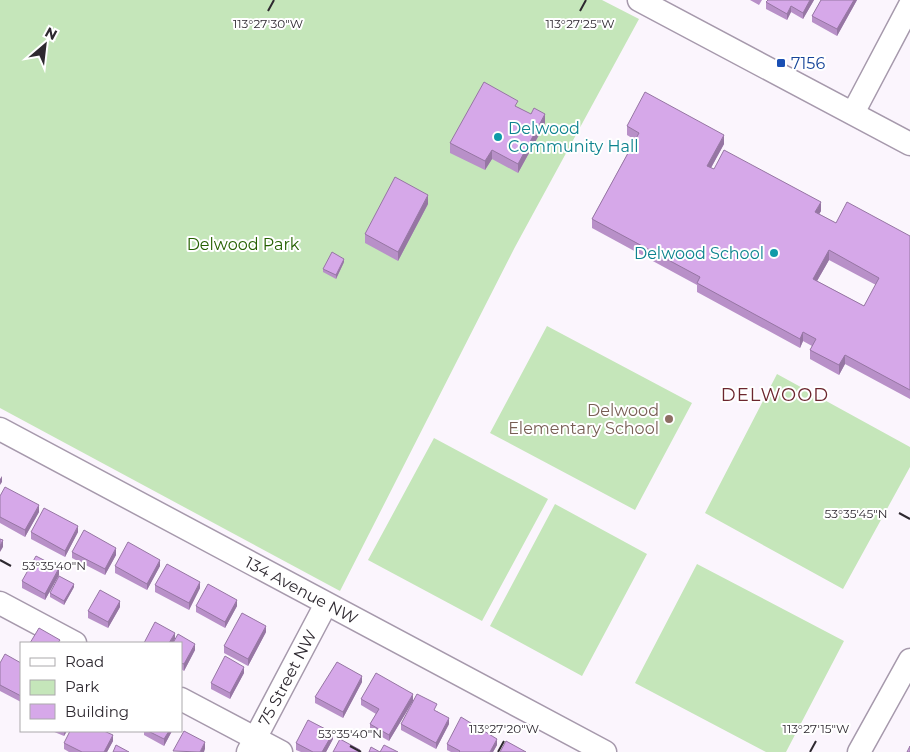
<svg xmlns="http://www.w3.org/2000/svg" width="910" height="752" font-family="Montserrat,sans-serif">
	<style>
		.green { fill: #c5e6ba }
		.lines { fill: none; stroke-linecap: round; stroke-linejoin: round }
		.minor-casing { stroke: #a699ac; stroke-width: 25 }
		.minor { stroke: #fff; stroke-width: 22 }
		.wall { fill: #b890c8; fill-rule: evenodd }
		.shaded-wall { fill: #9676a3 }
		.building { fill: #d6a8e9; stroke: #9676a3; fill-rule: evenodd }
		.ticks { fill: none; stroke: #2e2930; stroke-width: 2 }
		.transit-dot { fill: #1a4fb4; stroke: #fff; stroke-width: 2 }
		.culture-dot { fill: #0f9aa8; stroke: #fff; stroke-width: 2 }
		.education-dot { fill: #8d6e63; stroke: #fff; stroke-width: 2 }
		.labels { text-anchor: middle; dominant-baseline: central; stroke-width: 4; stroke-linejoin: round; paint-order: stroke }
		.transit-label { font-size: 16px; fill: #164399; stroke: #fff; text-anchor: start }
		.culture-label { font-size: 16px; fill: #0d838f; stroke: #fff; text-anchor: start }
		.park-label { font-size: 16px; fill: #256001; stroke: #fff }
		.education-label { font-size: 16px; fill: #785e54; stroke: #fff; text-anchor: end }
		.street-label { font-size: 16px; fill: #2e2930; stroke: #fff }
		.neighbourhood-label { font-size: 18px; letter-spacing: 1px; fill: #6c262e; stroke: #fff }
		.ticks-label { font-size: 12px; text-anchor: middle; fill: #2e2930; stroke: #fff; stroke-width: 4; stroke-linejoin: round; paint-order: stroke }
	</style>
	<rect width="100%" height="100%" fill="#fbf5fd"/>
	<path class="green" d="M0,0h602l37,19 -124,228 -175,344 -340,-183z
		M547,326l145,77 -57,107 -145,-77z
		M777,374l133,73v20l-67,122 -138,-76z
		M434,438l114,61 -66,122 -114,-61z
		M555,504l92,50 -65,122 -92,-50z
		M697,564l147,77 -58,111h-20l-131,-69z"/>
	<g class="lines">
		<g class="minor-casing">
			<g id="minor">
				<path d="M639,0l271,144"/>
				<path d="M853,113l57,-108"/>
				<path id="s1" d="M0,429l605,323"/>
				<path d="M0,603l75,40"/>
				<path d="M181,699l100,53"/>
				<path id="s2" d="M248,752l78,-148"/>
				<path d="M859,752l51,-92"/>
			</g>
		</g>
		<use href="#minor" class="minor"/>
	</g>
	<path class="wall" d="M750,0h12l-3,5z
		M814,0l-11,19 -12,-7 -4,8 -21,-11v-7z
		M821,0h36l-20,36 -25,-14v-6z
		M518,107l27,17 -27,49 -26,-14 -7,11 -35,-17v-10z
		M627,126l97,18 -13,24 110,43 -2,3 17,9 74,13v163l-65,-35 -6,11 -29,-16v-9l2,-4 -9,-5 -3,7 -103,-56v-7l-105,-57v-9l43,-79 -8,-5zM829,260l47,25 -12,21 -47,-25z
		M428,204l-30,57 -33,-18v-9z
		M344,262l-8,17 -13,-7v-3z
		M0,496l39,16 -14,25 -25,-14z
		M31,532h47l-13,25 -34,-18z
		M72,552l44,3 -11,20 -33,-17z
		M115,566h45l-13,24 -32,-17z
		M59,575l-14,25 -23,-12v-7z
		M155,585l45,3 -11,22 -34,-18z
		M74,587l-10,18 -14,-8v-4z
		M196,606h41l-12,22 -29,-16z
		M120,607l-12,21 -20,-10v-7z
		M266,632l-18,34 -24,-13v-7z
		M181,643l14,7 -11,21 -3,-2z
		M0,663h21v39l-21,-11z
		M244,673l-14,26 -19,-10v-6z
		M362,682l-19,36 -28,-15v-6z
		M361,699l52,2 -24,40 -19,-11v-6l6,-10 -15,-9z
		M437,711l12,13 -13,25 -35,-19v-6z
		M52,731h15l-3,5z
		M144,731h28l-8,15 -20,-11z
		M333,739l-7,13h-25l-5,-2v-7z
		M113,741l-6,11h-38l-5,-3v-6z
		M447,744l50,1 -4,7h-42l-4,-2z"/>
	<path class="shaded-wall" d="M810,0h4l-11,19v-6z
		M854,0h3l-20,36v-7z
		M791,6v6l-4,8v-6z
		M545,114v10l-27,49v-9z
		M724,135v9l-17,31v-9z
		M492,150v9l-7,11v-9z
		M428,195v9l-30,57v-9z
		M821,202v9l-6,10v-9z
		M829,250v10l-16,28v-9z
		M344,259v3l-8,17v-4z
		M803,332v9l-3,7v-9z
		M845,355v9l-6,11v-10z
		M2,476v6l-2,3v-6z
		M39,505v7l-14,25v-7z
		M78,526v6l-13,25v-6z
		M3,540v7l-3,5v-6z
		M116,548v7l-11,20v-6z
		M160,560v6l-13,24v-6z
		M59,568v7l-14,25v-6z
		M200,582v6l-11,22v-7z
		M74,584v3l-10,18v-4z
		M237,600v6l-12,22v-6z
		M120,601v6l-12,21v-6z
		M266,626v6l-18,34v-7z
		M175,633v6l-2,4h-4z
		M195,644v6l-11,21v-7z
		M244,667v6l-14,26v-6z
		M362,676v6l-19,36v-6z
		M413,694v7l-24,40v-6z
		M449,718v6l-13,25v-6z
		M64,731h3l-3,5z
		M169,731h3l-8,15v-7z
		M333,733v6l-7,13h-4z
		M113,735v6l-6,11h-3z
		M497,739v6l-4,7h-3z
		M205,742v7l-1,3h-4z"/>
	<path class="building" d="M768,0h42l-7,13 -12,-7 -4,8 -21,-12z
		M821,0h33l-17,29 -25,-13z
		M484,82l34,19 -3,5 16,8 3,-6 11,6 -27,50 -26,-14 -7,11 -35,-18z
		M645,92l79,43 -17,31 7,3 10,-19 97,52 -6,10 21,11 11,-21 63,34v154l-65,-35 -6,10 -29,-15 6,-11 -13,-7 -3,7 -103,-56 3,-6 -108,-58 47,-86 -12,-7zM829,250l50,28 -15,28 -51,-27z
		M395,177l33,18 -30,57 -33,-18z
		M332,252l12,7 -8,16 -13,-6z
		M5,487l34,18 -14,25 -25,-13v-21z
		M44,508l34,18 -13,25 -34,-19z
		M84,530l32,18 -11,21 -33,-17z
		M0,539l3,1 -3,6z
		M128,542l32,18 -13,24 -32,-18z
		M36,556l23,12 -14,26 -23,-13z
		M167,564l33,18 -11,21 -34,-18z
		M59,576l15,8 -10,17 -14,-8z
		M208,584l29,16 -12,22 -29,-16z
		M100,590l20,11 -12,21 -20,-11z
		M242,613l24,13 -18,33 -24,-13z
		M155,622l20,11 -6,10h-25z
		M39,628l21,12 -2,3h-28z
		M178,634l17,10 -11,20 -3,-1v-20h-8z
		M5,654l16,9v33l-21,-11v-22z
		M225,656l19,11 -14,26 -19,-10z
		M337,662l25,14 -19,36 -28,-15z
		M376,673l37,21 -24,41 -19,-11 9,-15 -18,-10z
		M417,694l20,10 -3,6 15,8 -13,25 -35,-19z
		M461,717l36,22 -7,13h-31l1,-1 -13,-7z
		M308,720l25,13 -11,19h-9l-17,-9z
		M70,731h34l9,4 -9,17h-22l-18,-9z
		M148,731h21l-5,8z
		M184,731l21,11 -5,10 -27,-1z
		M340,739l20,11 -1,2h-26z
		M506,741l20,11h-26z
		M116,745l13,7h-16z
		M384,745l14,7h-18z
		M910,746v6h-3z
		M371,747l9,5h-11z"/>
	<path class="ticks" d="M268,11l6,-11M580,11l6,-11M899,513l11,6M0,560l11,6M350,746l11,6M498,752l6,-11M810,752l6,-11"/>
	<rect class="transit-dot" x="776" y="58" width="10" height="10" rx="2.5"/>
	<g class="culture-dot">
		<circle cx="498" cy="137" r="5"/>
		<circle cx="774" cy="253" r="5"/>
	</g>
	<circle class="education-dot" cx="669" cy="419" r="5"/>
	<g class="labels">
		<g class="transit-label">
			<text x="791" y="63">7156</text>
		</g>
		<g class="culture-label">
			<text x="508" y="128">Delwood<tspan x="508" dy="18">Community Hall</tspan></text>
			<text x="764" y="253" text-anchor="end">Delwood School</text>
		</g>
		<g class="park-label">
			<text x="243" y="244">Delwood Park</text>
		</g>
		<g class="education-label">
			<text x="659" y="410">Delwood<tspan x="659" dy="18">Elementary School</tspan></text>
		</g>
		<g class="street-label">
			<text stroke="none"><textPath href="#s1" startOffset="342">134 Avenue NW</textPath></text>
			<text stroke="none"><textPath href="#s2" startOffset="84">75 Street NW</textPath></text>
		</g>
		<g class="neighbourhood-label">
			<text x="775" y="395">DELWOOD</text>
		</g>
	</g>
	<g class="ticks-label">
		<text x="268" y="28">113°27'30"W</text>
		<text x="580" y="28">113°27'25"W</text>
		<text x="856" y="518">53°35'45"N</text>
		<text x="54" y="570">53°35'40"N</text>
		<text x="504" y="733">113°27'20"W</text>
		<text x="816" y="733">113°27'15"W</text>
		<text x="350" y="738">53°35'40"N</text>
	</g>
	<rect x="20" y="642" width="162" height="90" fill="#ffffff" stroke="#aba9ac"/>
	<rect x="30" y="658" width="25" height="8" fill="#ffffff" stroke="#aba9ac"/>
	<text x="65" y="667" font-size="15" fill="#2e2930">Road</text>
	<rect x="30" y="680" width="25" height="15" fill="#c5e6ba" stroke="#aba9ac"/>
	<text x="65" y="692" font-size="15" fill="#2e2930">Park</text>
	<rect x="30" y="704" width="25" height="15" fill="#d6a8e9" stroke="#aba9ac"/>
	<text x="65" y="717" font-size="15" fill="#2e2930">Building</text>
	<g transform="translate(45 45) rotate(28)" stroke="#ffffff" stroke-width="4" paint-order="stroke">
	<path d="M0-4L9 19L0 12L-9 19Z" fill="#2e2930"/>
	<text y="-8" font-size="14" font-weight="bold" text-anchor="middle" fill="#2e2930">N</text>
	</g>
</svg>
